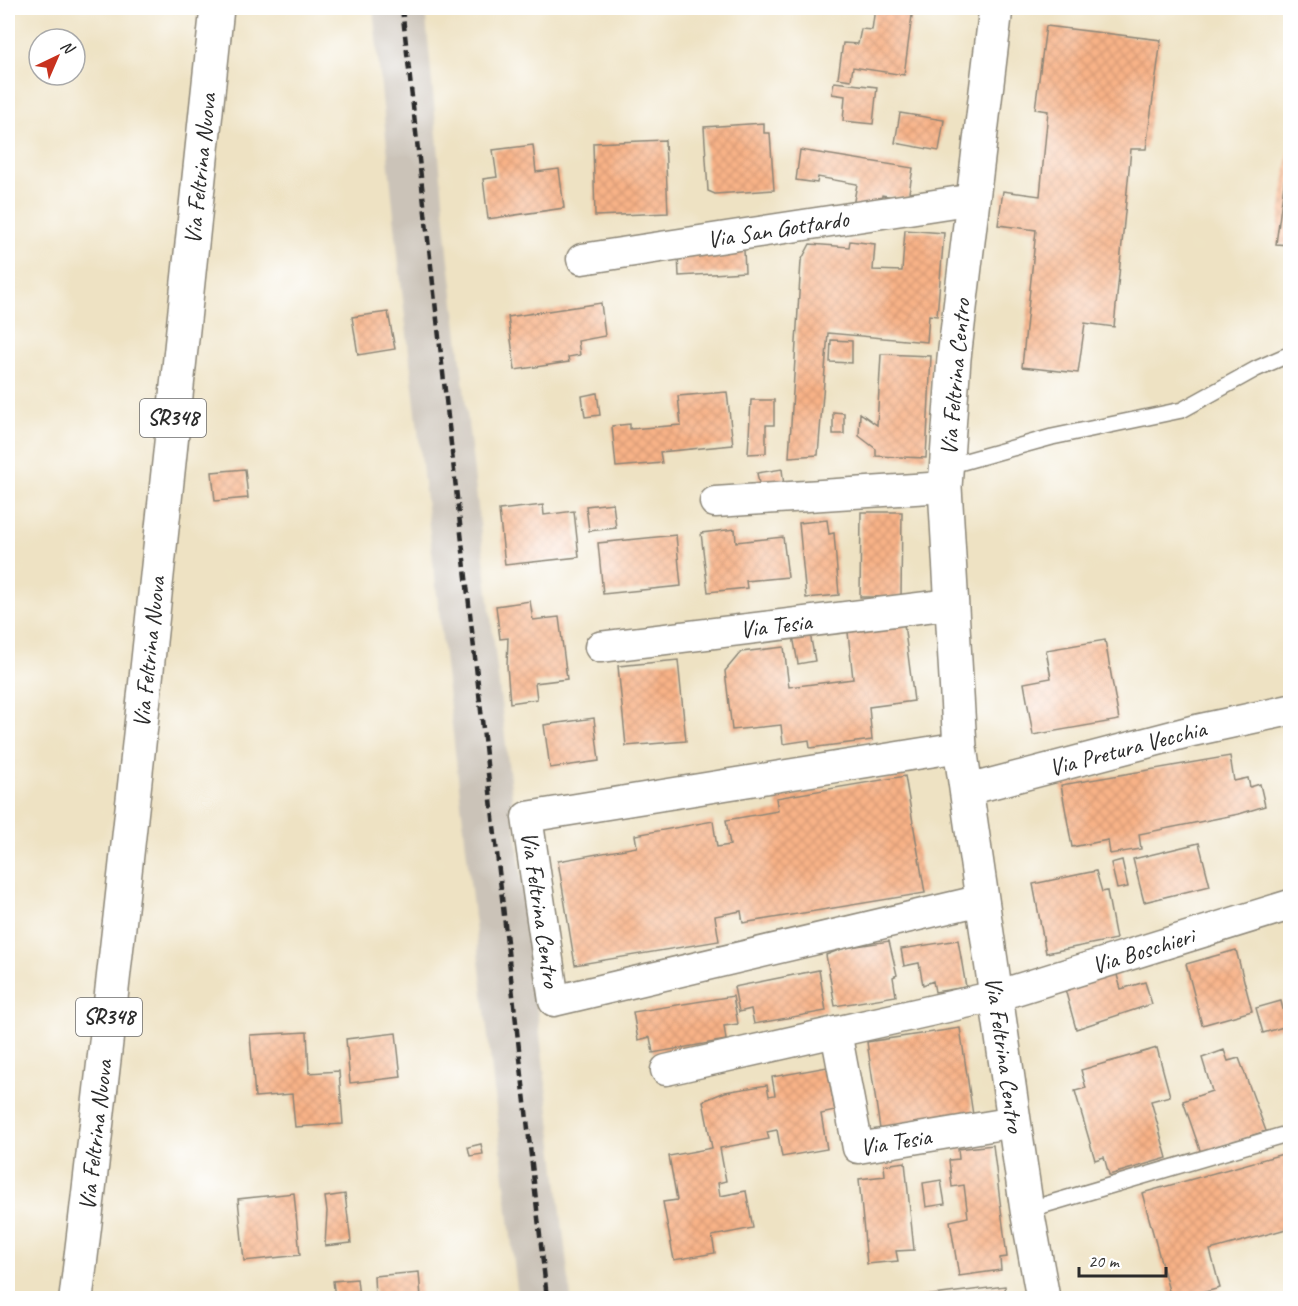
<svg xmlns="http://www.w3.org/2000/svg" width="1298" height="1306" font-family="Caveat,sans-serif">
	<style>
		.railway { fill: #cbc3b8 }
		.building { fill: url(#building-cross-hatch) }
		.lines { fill: none; stroke-linecap: round; stroke-linejoin: round }
		.lane-casing { stroke: #8c8677; stroke-width: 18 }
		.street-casing { stroke: #8c8677; stroke-width: 33 }
		.secondary-casing { stroke: #8c8677; stroke-width: 36 }
		.primary-casing { stroke: #8c8677; stroke-width: 36 }
		.lane { stroke: #fff; stroke-width: 15 }
		.street { stroke: #fff; stroke-width: 30 }
		.secondary { stroke: #fff; stroke-width: 33 }
		.primary { stroke: #fff; stroke-width: 33 }
		.rail { stroke: #2b2b2b; stroke-width: 4.5; stroke-dasharray: 9 4.5; stroke-linecap: butt }
		.labels { text-anchor: middle; dominant-baseline: central; stroke-width: 5; stroke-linejoin: round; paint-order: stroke }
		.shield { fill: #fff; stroke: #6b6b6b; stroke-width: 1.5 }
		.shield-label { font-size: 22px; font-weight: bold; fill: #2b2b2b }
		.street-label { font-size: 24px; fill: #2b2b2b; stroke: #fff }
	</style>
	<defs>
		<pattern id="building-cross-hatch" width="8" height="8" patternUnits="userSpaceOnUse" patternTransform="scale(1.5)"><rect width="8" height="8" fill="#f8b287"/><path d="M0 0l8 8M0 8l8-8" fill="none" stroke="#d59975"/></pattern>
	</defs>
	<rect width="100%" height="100%" fill="#fff"/>
	<filter id="ink" filterUnits="userSpaceOnUse"><feTurbulence type="fractalNoise" baseFrequency=".0167" numOctaves="2"/><feDisplacementMap in="SourceGraphic" scale="12" xChannelSelector="R" yChannelSelector="G"/><feConvolveMatrix kernelMatrix="1 2 1 2 8 2 1 2 1" color-interpolation-filters="sRGB"/></filter>
	<filter id="wash" filterUnits="userSpaceOnUse"><feTurbulence type="fractalNoise" baseFrequency=".008" numOctaves="4" result="noise"/><feDisplacementMap in="SourceGraphic" scale="24" xChannelSelector="R" yChannelSelector="G"/><feGaussianBlur stdDeviation="1.35" result="paint"/><feColorMatrix in="noise" values="0 0 0 0 0 0 0 0 0 0 0 0 0 0 0 0 0 1.4 0 .05"/><feComposite in="paint" operator="in"/></filter>
	<g filter="url(#wash)">
		<rect width="100%" height="100%" fill="#eee2c3"/>
		<path class="railway" d="M373,8h52l23,244 123,1046h-53l-119,-1033z"/>
		<g id="blocks">
			<path class="building" d="M875,8h38l-9,67 -51,-8 -2,13 -13,-2 5,-35 15,1 3,-15 11,1z
				M1046,26l115,14 -15,109h-15l-17,178 -29,-4 -7,50 -56,-6 14,-137 -38,-5 5,-34 37,5 8,-85 -13,-2z
				M834,82l43,5 -4,37 -30,-3 2,-25 -13,-2z
				M900,113l44,7 -5,31 -44,-8z
				M764,123v10h6l4,57 -59,4 -7,-3 -4,-64z
				M665,140l3,73 -73,3 -2,-73z
				M533,145l3,27 23,-3 5,39 -76,11 -5,-40 14,-2 -4,-27z
				M1289,147h1v98l-14,-1z
				M800,150l113,18 -5,31 -26,-4 -2,16 -27,-5 4,-22 -39,-7 -1,6 -21,-3z
				M905,230l39,3 -7,83 -8,-1 -2,27 -99,-9 -10,122 -29,2 12,-196 9,-17 39,3 1,-6 25,3 -2,26 29,1z
				M744,250l1,22 -66,4 -1,-22z
				M601,303l4,33 -27,5 2,14 -12,2 1,5 -54,8 -7,-53z
				M388,312l7,37 -37,6 -6,-38z
				M831,340l21,1v22l-22,-1z
				M881,354l50,2 -5,102 -50,-2v-7l-17,-13 1,-23 17,12z
				M727,392l6,53 -73,7 2,11 -46,4 -4,-41 18,-2v5l51,-4 -3,-29z
				M597,393l3,22 -15,2 -3,-21z
				M751,400h23v25h-8v28l-18,1z
				M833,412l11,1v21h-11z
				M245,469l3,29 -33,3 -3,-29z
				M782,469l2,17 -24,3 -3,-16z
				M613,503l3,25 -27,3 -3,-25z
				M543,505l1,10 30,-4 5,46 -74,8 -6,-55z
				M861,512h41l-1,85h-41z
				M827,520l2,14 5,-1 5,62 -33,3 -7,-75z
				M735,529l1,13 47,-5 5,40 -42,4 1,7 -39,4 -7,-59z
				M676,535l5,51 -78,8 -5,-51z
				M530,601l3,19 26,-3 8,62 -32,4 2,16 -27,4 -3,-37 1,-28 -8,1 -4,-33z
				M903,616l11,85 -45,6 3,33 -62,8 -1,-8 -26,4 -2,-19 -49,5 -7,-59 16,-19 43,-5 5,40 64,-8 -6,-56z
				M810,633l5,28 -17,3 -5,-28z
				M1105,640l14,80 -86,15 -9,-52 27,-5 -5,-28z
				M678,660l8,81 -60,5 -8,-80z
				M594,718l5,43 -49,7 -6,-43z
				M1230,756l4,25 14,-3 2,9 10,-3 5,22 -26,8 -100,20 2,15 -31,5 -2,-14 -36,7 -11,-62z
				M905,776l20,117 -182,30 -2,-12 -26,5 4,25 -144,24 -17,-104 79,-14 -2,-12 78,-14 4,26 13,-2 -4,-25 52,-9 -2,-13z
				M1199,843l11,43 -66,16 -11,-43z
				M1122,860l6,27 -11,2 -6,-26z
				M1096,871l6,21 5,-1 9,48 -70,14 -13,-69z
				M958,940l8,47 -31,5 -2,-11 -10,4 -4,-22 -15,3 -3,-17z
				M889,941l8,34 -4,2 3,19 -61,10 -9,-51 18,-7z
				M1236,950l16,61 -50,14 -16,-61z
				M1115,968l6,21 24,-7 7,22 -76,25 -13,-47z
				M819,970l7,41 -72,13 -3,-15 -12,3 -5,-25z
				M733,996l5,28 -14,2 2,14 -73,13 -3,-16 -12,3 -5,-28z
				M1281,1001l6,25 -24,7 -7,-25z
				M960,1028l13,87 -93,14 -13,-87z
				M307,1032l2,41 30,-2 4,53 -48,3 -3,-33 -37,3 -5,-62z
				M396,1033l5,44 -51,6 -4,-44z
				M1157,1048l13,48 -19,5 16,57 -58,17 -5,-18 -9,3 -20,-69 11,-3 -5,-18z
				M1224,1050l4,11 11,-3 27,73 -65,22 -18,-52 29,-10 -10,-33z
				M827,1067l8,44 -14,3 6,35 -45,8 -5,-27 -10,2 2,7 -49,9 6,33 -8,2 2,13 26,-5 7,37 -41,8 3,17 -41,7 -11,-58 14,-2 -8,-44 43,-8 -9,-47 22,-9 42,-7 2,11 6,-1 -3,-18z
				M481,1144l2,10 -13,2 -2,-9z
				M993,1145l14,112 -7,1 1,12 -42,6 -9,-55 18,-4 -4,-32 -12,2 -3,-27 10,-1 -1,-10z
				M1290,1152v76l-80,22 10,38 -37,10h-12l-29,-105z
				M905,1162l9,88 -18,1 2,10 -31,3 -8,-85 26,-3 -1,-11z
				M941,1180l4,24 -19,3 -3,-24z
				M294,1193l6,62 -56,6 -6,-62z
				M345,1194l6,49 -26,3 2,-35 -2,-14z
				M419,1272l2,26h-46l-1,-22z
				M357,1279l2,19h-24l-2,-17z
				M1005,1286l1,12h-89v-1z"/>
		</g>
	</g>
	<g filter="url(#ink)">
		<use href="#blocks" fill-opacity="0" stroke="#8c8677" stroke-width="1.5"/>
		<g class="lines">
			<g class="lane-casing">
				<path id="lane" d="M948,466l104,-29 130,-27 74,-41 34,-15
					M1027,1210l263,-77"/>
			</g>
			<g class="street-casing">
				<g id="street">
					<path id="s1" d="M582,259l392,-60"/>
					<path d="M715,502l230,-15"/>
					<path id="s2" d="M600,647l351,-43"/>
					<path id="s3" d="M960,747l-433,70 27,184 428,-101"/>
					<path id="s4" d="M967,790l225,-59 98,-21"/>
					<path id="s5" d="M836,1032l22,116 157,-26"/>
					<path id="s6" d="M666,1070l330,-74 294,-91"/>
				</g>
			</g>
			<g class="secondary-casing">
				<g id="secondary">
					<path id="s7" d="M996,8l-42,350 -9,129 15,260 67,463 16,88"/>
				</g>
			</g>
			<g class="primary-casing">
				<g id="primary">
					<path id="s8" d="M76,1298c52,-429 95,-860 141,-1290"/>
				</g>
			</g>
			<use href="#lane" class="lane"/>
			<use href="#street" class="street"/>
			<use href="#secondary" class="secondary"/>
			<use href="#primary" class="primary"/>
			<path class="rail" d="M402,8l145,1290"/>
		</g>
	</g>
	<g class="labels">
		<g class="shield">
			<rect x="140" y="399" width="66" height="38" rx="4.5"/>
			<rect x="76" y="998" width="66" height="38" rx="4.5"/>
		</g>
		<g class="shield-label">
			<text x="173" y="418">SR348</text>
			<text x="109" y="1017">SR348</text>
		</g>
		<g class="street-label">
			<text stroke="none"><textPath href="#s8" startOffset="1136">Via Feltrina Nuova</textPath></text>
			<text stroke="none"><textPath href="#s1" startOffset="198">Via San Gottardo</textPath></text>
			<text transform="translate(955 377) rotate(-85)">Via Feltrina Centro</text>
			<text stroke="none"><textPath href="#s2" startOffset="177">Via Tesia</textPath></text>
			<text stroke="none"><textPath href="#s8" startOffset="650">Via Feltrina Nuova</textPath></text>
			<text stroke="none"><textPath href="#s4" startOffset="166">Via Pretura Vecchia</textPath></text>
			<text stroke="none"><textPath href="#s3" startOffset="532">Via Feltrina Centro</textPath></text>
			<text stroke="none"><textPath href="#s6" startOffset="492">Via Boschieri</textPath></text>
			<text stroke="none"><textPath href="#s7" startOffset="1053">Via Feltrina Centro</textPath></text>
			<text stroke="none"><textPath href="#s8" startOffset="164">Via Feltrina Nuova</textPath></text>
			<text stroke="none"><textPath href="#s5" startOffset="156">Via Tesia</textPath></text>
		</g>
	</g>
	<rect width="1298" height="1306" fill="none" stroke="#fff" stroke-width="30"/>
	<g transform="translate(57 57) rotate(44)"><circle r="28" fill="#ffffff" stroke="#aaaaaa" stroke-width="1.5"/>
	<path d="M0-4.5L10 22L0 15L-10 22Z" fill="#c8321e"/>
	<text y="-9" font-size="16" font-weight="bold" text-anchor="middle" fill="#2b2b2b">N</text>
	</g>
	<path d="M1079 1267v9h87v-9" fill="none" stroke="#2b2b2b" stroke-width="3"/>
	<text x="1088" y="1267" font-size="18" fill="#2b2b2b" stroke="#ffffff" stroke-width="4.5" paint-order="stroke">20 m</text>
</svg>
